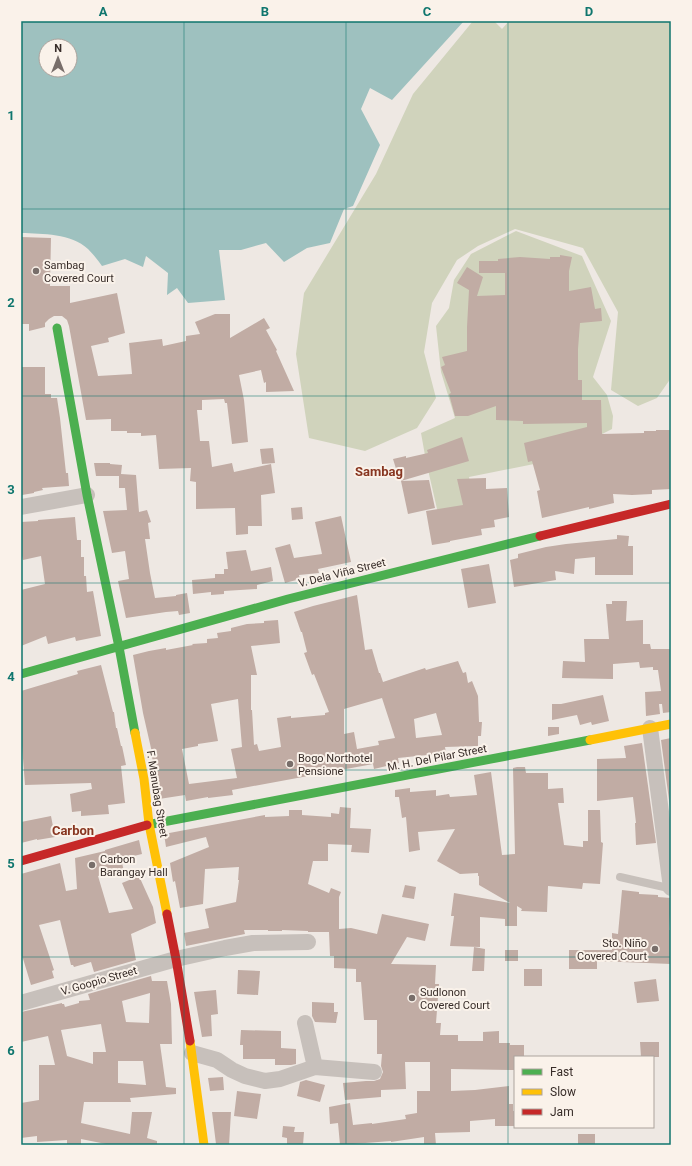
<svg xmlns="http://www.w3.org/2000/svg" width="692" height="1166" font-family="Roboto,sans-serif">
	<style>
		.green { fill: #d0d3bc }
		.water { fill: #9ec1bf; fill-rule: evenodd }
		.building { fill: #c1aca4; fill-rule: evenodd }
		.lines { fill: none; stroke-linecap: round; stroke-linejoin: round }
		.lane { stroke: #c7c0bb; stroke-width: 8 }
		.street { stroke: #c7c0bb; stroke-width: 16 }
		.fast { stroke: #4caf50; stroke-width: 9 }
		.slow { stroke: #ffc107; stroke-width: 9 }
		.jam { stroke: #c62828; stroke-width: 9 }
		.grid { fill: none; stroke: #0f766e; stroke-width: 1; stroke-opacity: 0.55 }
		.poi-dot { fill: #786e6a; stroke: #faf2ea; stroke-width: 1.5 }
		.labels { text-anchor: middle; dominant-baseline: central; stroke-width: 4; stroke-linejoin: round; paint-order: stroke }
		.poi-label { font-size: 11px; fill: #382d29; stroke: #faf2ea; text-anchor: start }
		.street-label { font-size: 11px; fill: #382d29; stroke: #faf2ea }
		.quarter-label { font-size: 13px; font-weight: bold; fill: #883621; stroke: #faf2ea }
		.neatline { fill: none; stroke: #0f766e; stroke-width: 1.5 }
		.grid-label { font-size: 13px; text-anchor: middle; font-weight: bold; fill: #0f766e }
	</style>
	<rect width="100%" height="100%" fill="#eee8e3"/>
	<path class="green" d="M473,21h21l8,8 7,-8h162v357l-14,20 -19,8 -27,-16 7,-78 -35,-64 -68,-19 -37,17 -21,14 -25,43 -8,49 12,46 -19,30 -52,23 -56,-13 -13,-84 8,-61 72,-119 37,-80z
		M516,231l66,25 29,65 -18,56 14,18 6,21 -1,13 -63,32 -80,16 9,47 -35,11 -17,-74 -5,-28 34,-15 -14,-46 -5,-46 13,-18 5,-28 17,-26z"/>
	<path class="water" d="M21,21h443l-72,79 -22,-12 -9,21 19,36 -27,61 -9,3 -14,34 -23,5 -23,14 -18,-19 -25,7h-22l6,50 -37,3 -11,-15 -10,7 1,-22 -22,-17 -3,11 -18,-8 -23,7c-4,-6 -9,-12 -14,-17 -17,-16 -45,-15 -67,-16zM46,46h24v24h-24z"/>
	<path class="building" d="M21,237l30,1 -1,48h20v17l47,-10 8,40 -17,5 1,4 -18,4 7,30 34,-2 -3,-31 33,-4 1,7 23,-5v-5l14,-2 -5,-12 20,-8h15v24l34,-20 6,10 -4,2 11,20 -1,1 18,40 -28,1v-10l-2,1 -3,-13 -22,5 5,25 4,42 -16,2 -5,-41h-2l-1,-4 -22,1v10h-5l3,31h9l3,26 20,-4 2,9 37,-8 4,29 -14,2 1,31h-14v8l-12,1 -1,-27 -39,1v-27l-6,-1 1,-13 -32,1 -3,-34 -15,1v-3h-14v-2h-16v-12l-25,1 -17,-94 -2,-6 -5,-4h-8l-5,3 -4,4v4l-16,4v-7h-8z
		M560,255l12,2 -3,14v20l22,-4 4,22 6,-1 1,13 -22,2 -2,26v31h4v20h19l1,34 42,-1v-2h12v-1h15v59l-19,1v4l-20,1 -19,-1 1,9 -25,6v-2l-47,11 -5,-27 3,-1 -8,-29 -4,1 -4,-19 63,-16v-4l-64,1v-3l-27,-1v-14l-28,10h-13l-6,-22 2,-1 -10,-26 4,-2 -3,-8 25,-6v-24l2,-37 -12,-7 10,-16 16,10 -6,19 28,-1v-22h-26v-12h19v-2l22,-2 30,2v-2h10z
		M21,367h24v27h6v4h6l3,20 6,55h2l1,13 -27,2 1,2 -9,2v1l-12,2 -1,-8v-19l1,-1z
		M462,437l7,24 -68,20 -1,-7 -2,1 -5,-16 13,-3v2l22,-5 -1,-3z
		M273,448l2,15 -13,1 -2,-15z
		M94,463h16v1l12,1 -1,9 15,1 3,37 8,-2 4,12 -3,1 2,16h-5l5,34 5,25 21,-2v-1l11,-2 3,20 -11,2 -1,-4 -12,1 -40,6 -8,-37 11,-2 -4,-28 -13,2 -9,-42 24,-1 -2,-22h-6v-12h-23z
		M486,478v11l21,-1 2,29 -15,3 1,7 -14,2 1,6 -32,6v1l-18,3 -6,-34 37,-6 -6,-26z
		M429,480l6,28 -27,6 -7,-33z
		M302,507l1,12 -11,1 -1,-12z
		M341,516l10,46 -33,7 1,4 -20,2 1,4 -15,4 -10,-35 15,-4 4,14 28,-4 -7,-32z
		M75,517l2,23h4v17h3v19h2l1,16 6,-1 8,45 -25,5 -1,-4 -27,7 -2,-8 -25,10v-56l24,-6 -4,-28 -18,4 -2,-9v-29l17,-1v-1z
		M617,535l12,1 -1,10h5v29h-38v-18l-20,2 -1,15 -19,-3 1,9 -42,7 -4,-27 8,-2v-4l28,-7 20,-3 51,-5z
		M246,550l5,21 20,-4 2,14 -16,4v4l-33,2v3l-13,1v-3l-18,2 -1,-14 23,-2v-4h9v-5h4l-2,-17z
		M489,564l7,39 -28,5 -7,-39z
		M357,595l8,55 7,-1 7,24h1l3,9 42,-14 1,2 32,-9 5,12 3,-1 2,11 4,-2 6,15 1,26h3l-1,14h-3v10l-33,1 1,6 -48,5 1,5 -25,6 -1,-5 -141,26 1,5 -25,3v-1l-22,4 -1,-6 -26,4 -3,-22 -4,-20h1l-10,-44 -10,-58 16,-4 17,-3v2l27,-5 -1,-1 15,-1v-4l11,-1 -1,-5 14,-2v-3l16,-4 17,-1v-2l14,-1 2,23 -29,3 6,29h-6v35h1l2,35 3,-1 2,7 22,-4 -4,-29 14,-2v2l34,-3v-2l4,-1 -15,-38 -2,1 -8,-22 3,-1 -5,-20h-1l-7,-20 19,-6zM382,698l13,40 -17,3 1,4 -22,4 -3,-17 -10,2v-25zM238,699l4,48 -11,2 6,29 -48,6 -7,-35 16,-3v-2l20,-3 -7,-37zM436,713l6,22 -26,3 -2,-19z
		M612,601h15l-1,20 17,-1v24h7l1,5h20v63l-8,1 -1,-9h-3l1,10 -14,2 -1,-24 16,-1 -3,-21h-5v-3l-13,1 -1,-6 -26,2v15l-51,-1 1,-17 22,1 -1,-23h25l-3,-35h6z
		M101,665l12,47h1l2,16h1l4,18h1l4,19 -5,1 4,37 -17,2 1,9 -28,2v-5l-9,1 -2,-18 22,-5 -1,-6 -66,2 -3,-40h-1v-54l57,-17 -1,-3z
		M603,695l6,26 -17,4 -1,-3 -11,3 -3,-10 -25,5v-16h9z
		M548,727h11v7l-11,2z
		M671,738v77l-10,-75z
		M642,743l14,100 -20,2 -1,-22h1l-3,-26 -36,4v-42l29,-1 -2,-12z
		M517,767h8l1,6h22v16l15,-1 1,15h-6l6,42 19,2v-6h5v-31h12l1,32 2,1 -3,41 -17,-1 -1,6 -34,-3 -1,26 -26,-1 1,-2 -5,-3v20h-12v-7l-25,-2v30l-30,-1 4,-30h-3l3,-23 56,10 -31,-18v-9h-1v-3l-18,1 -23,-13 18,-32 -37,3 2,18 -11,2 -3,-35 -4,1 -3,-21h-4v-7l15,-2v4l26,-2v6l13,-2 1,3 27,-2 -3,-20 17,-3 11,83 13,-1 -2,-86z
		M340,807l11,1 -1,20 21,1 -2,24 -18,-1 1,-7 -24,-1v17h-15l-5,23 21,9 2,-5 10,4 -2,5v32l12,-1 26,6 5,-20 47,10 -4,17 -18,-4 -16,27 45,1 -1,19h4l-3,39h5l-1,12h18v6h25v-9l16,-1v12h11v2h14v12h-9v13l-64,-1v22l24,-1 34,-4v18h4v7h2v15h-20v-7l-25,2v11l-35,1 1,12h-12v-8l-33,5v-1l-51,4 -2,-22 -8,1 -1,-17 21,-4 3,22 19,-2v1l34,-5 -1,-4 12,-2v-22h13v-29h-25l1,27 -25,1v7l-36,3 -2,-17 23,-2h8l6,-2 3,-7 -2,-6 1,-12h-5v-34h-13l-3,-38h-5v-13l-22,-1v-12h-4l-1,-24h-21v-1l-26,-1v1h-14v-1h-24l1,4 -59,12 -2,-13 25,-5 -4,-19 31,-7 3,-22h-1l1,-13 -34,2 -2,35 -23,4 -5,-27 -2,1 -3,-19 39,-16 -3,-10 -40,10 -2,-13 101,-19v2l24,-1v-6h13v5l29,2v-4l8,1z
		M51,816l4,21 -18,3v-1l-16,4v-21z
		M139,840l3,14 -21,5 3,12 -26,5 11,37 24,-4 -11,-26 17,-7 14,31 3,16 -25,11 5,26 -42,12 -3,-10 -17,5 -1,-2h-2l-11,-45 -21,5 15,45 -2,1 2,7 -23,7 -10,-33v-78l39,-11 6,28 11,-2 -2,-31 30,-7v-1z
		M405,885l11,2 -2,12 -12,-2z
		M622,890l17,2v2l19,1v2l13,1 -2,32h2v34l-74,-3v8h-28v-19h43v-17l6,1z
		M474,947l11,2 -1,22h-12z
		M505,950h13v11h-13z
		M524,969h18v17h-18z
		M238,970l22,1 -2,24 -21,-1z
		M151,976l1,5h15l4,23 1,40h-12l6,43 10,1v6l-46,4 1,4h-47l-3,21 49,11 2,-22h20l-5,26 10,3v4h-52l1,-1 -25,-5v6h-14v-5l-30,2v-6l-16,2v-35l18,-3v-35h16l-7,-29 -27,6v-30l41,-9v1h2l1,3 14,-4v-2l11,-1 -2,-6zM150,993l-1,30 -23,-1 -4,-21zM101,1024l5,28h-13v12l-26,-8 -6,-26zM118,1061h25l3,24 -28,-2z
		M656,979l3,22 -22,2 -3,-21z
		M216,990l2,24 -7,1 1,21 -10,1 -8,-45z
		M312,1002l22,1v9h4l-2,11 -21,-1 -3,-6z
		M241,1030l40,1v17l15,1v15l-5,1h-16v-6h-32v-14h-3z
		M640,1042h19v15h-18z
		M223,1077l1,13 -14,1 -2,-13z
		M306,1080l19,5 -5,17 -23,-6 3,-14z
		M237,1091l24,3 -4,25 -23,-3z
		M212,1112h19l-2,33 -13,-1z
		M283,1126l12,1 -1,5h10l-1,13h-16v-7l-5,-1z
		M578,1134h17v11h-17z"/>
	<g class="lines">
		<path class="lane" d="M620,877l44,10 7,4"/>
		<path class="street" d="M21,507l66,-12
			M650,728l21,160
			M21,1003l155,-44 49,-11 28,-5 55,-1
			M305,1023l10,44
			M192,1053l25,7 15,10 13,6 20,5 15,-2 35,-12 59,5"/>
		<path class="fast" d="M57,328l30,167 32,152 16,86
			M21,674l267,-75 252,-63
			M147,825l443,-85"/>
		<path class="slow" d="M135,733l9,46 5,45 18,90
			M590,740l81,-16
			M190,1041l14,104"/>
		<path class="jam" d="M540,536l131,-32
			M21,861l126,-36
			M167,914l9,45 14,82"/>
	</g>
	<path class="grid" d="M184,21v1124M346,21v1124M508,21v1124M21,209h650M21,396h650M21,583h650M21,770h650M21,957h650"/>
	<g class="poi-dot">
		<circle cx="36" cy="271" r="4"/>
		<circle cx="290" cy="764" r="4"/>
		<circle cx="92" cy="865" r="4"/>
		<circle cx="655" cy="949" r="4"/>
		<circle cx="412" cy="998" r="4"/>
	</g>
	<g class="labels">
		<g class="poi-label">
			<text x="44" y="265">Sambag<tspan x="44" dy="13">Covered Court</tspan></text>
			<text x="298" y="758">Bogo Northotel<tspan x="298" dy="13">Pensione</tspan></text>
			<text x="100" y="859">Carbon<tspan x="100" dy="13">Barangay Hall</tspan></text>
			<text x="647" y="943" text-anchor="end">Sto. Niño<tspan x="647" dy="13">Covered Court</tspan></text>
			<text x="420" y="992">Sudlonon<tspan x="420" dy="13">Covered Court</tspan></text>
		</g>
		<g class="street-label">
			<text transform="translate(342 573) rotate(-14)">V. Dela Viña Street</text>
			<text transform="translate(437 758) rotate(-11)">M. H. Del Pilar Street</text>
			<text transform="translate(157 794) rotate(81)">F. Manubag Street</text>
			<text transform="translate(99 981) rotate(-16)">V. Goopio Street</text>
		</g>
		<g class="quarter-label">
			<text x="379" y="471">Sambag</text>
			<text x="73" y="830">Carbon</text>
		</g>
	</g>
	<rect width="692" height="1166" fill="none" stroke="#faf2ea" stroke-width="44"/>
	<rect x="514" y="1056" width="140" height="72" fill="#faf2ea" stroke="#aca39d"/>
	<rect x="522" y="1069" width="20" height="6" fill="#4caf50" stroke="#aca39d"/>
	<text x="550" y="1076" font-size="12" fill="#382d29">Fast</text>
	<rect x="522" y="1089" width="20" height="6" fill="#ffc107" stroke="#aca39d"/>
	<text x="550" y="1096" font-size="12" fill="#382d29">Slow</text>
	<rect x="522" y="1109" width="20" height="6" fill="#c62828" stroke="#aca39d"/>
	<text x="550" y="1116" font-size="12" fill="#382d29">Jam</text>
	<g transform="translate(58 58)"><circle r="19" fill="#faf2ea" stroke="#aca39d"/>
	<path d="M0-3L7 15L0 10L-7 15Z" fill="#786e6a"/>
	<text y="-6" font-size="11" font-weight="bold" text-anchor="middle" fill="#382d29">N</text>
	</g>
	<rect x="22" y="22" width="648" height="1122" class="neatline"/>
	<g class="grid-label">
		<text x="103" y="16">A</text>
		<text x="265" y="16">B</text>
		<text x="427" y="16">C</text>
		<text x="589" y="16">D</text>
		<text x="11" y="120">1</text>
		<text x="11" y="307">2</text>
		<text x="11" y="494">3</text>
		<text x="11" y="681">4</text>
		<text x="11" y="868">5</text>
		<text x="11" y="1055">6</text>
	</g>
</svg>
